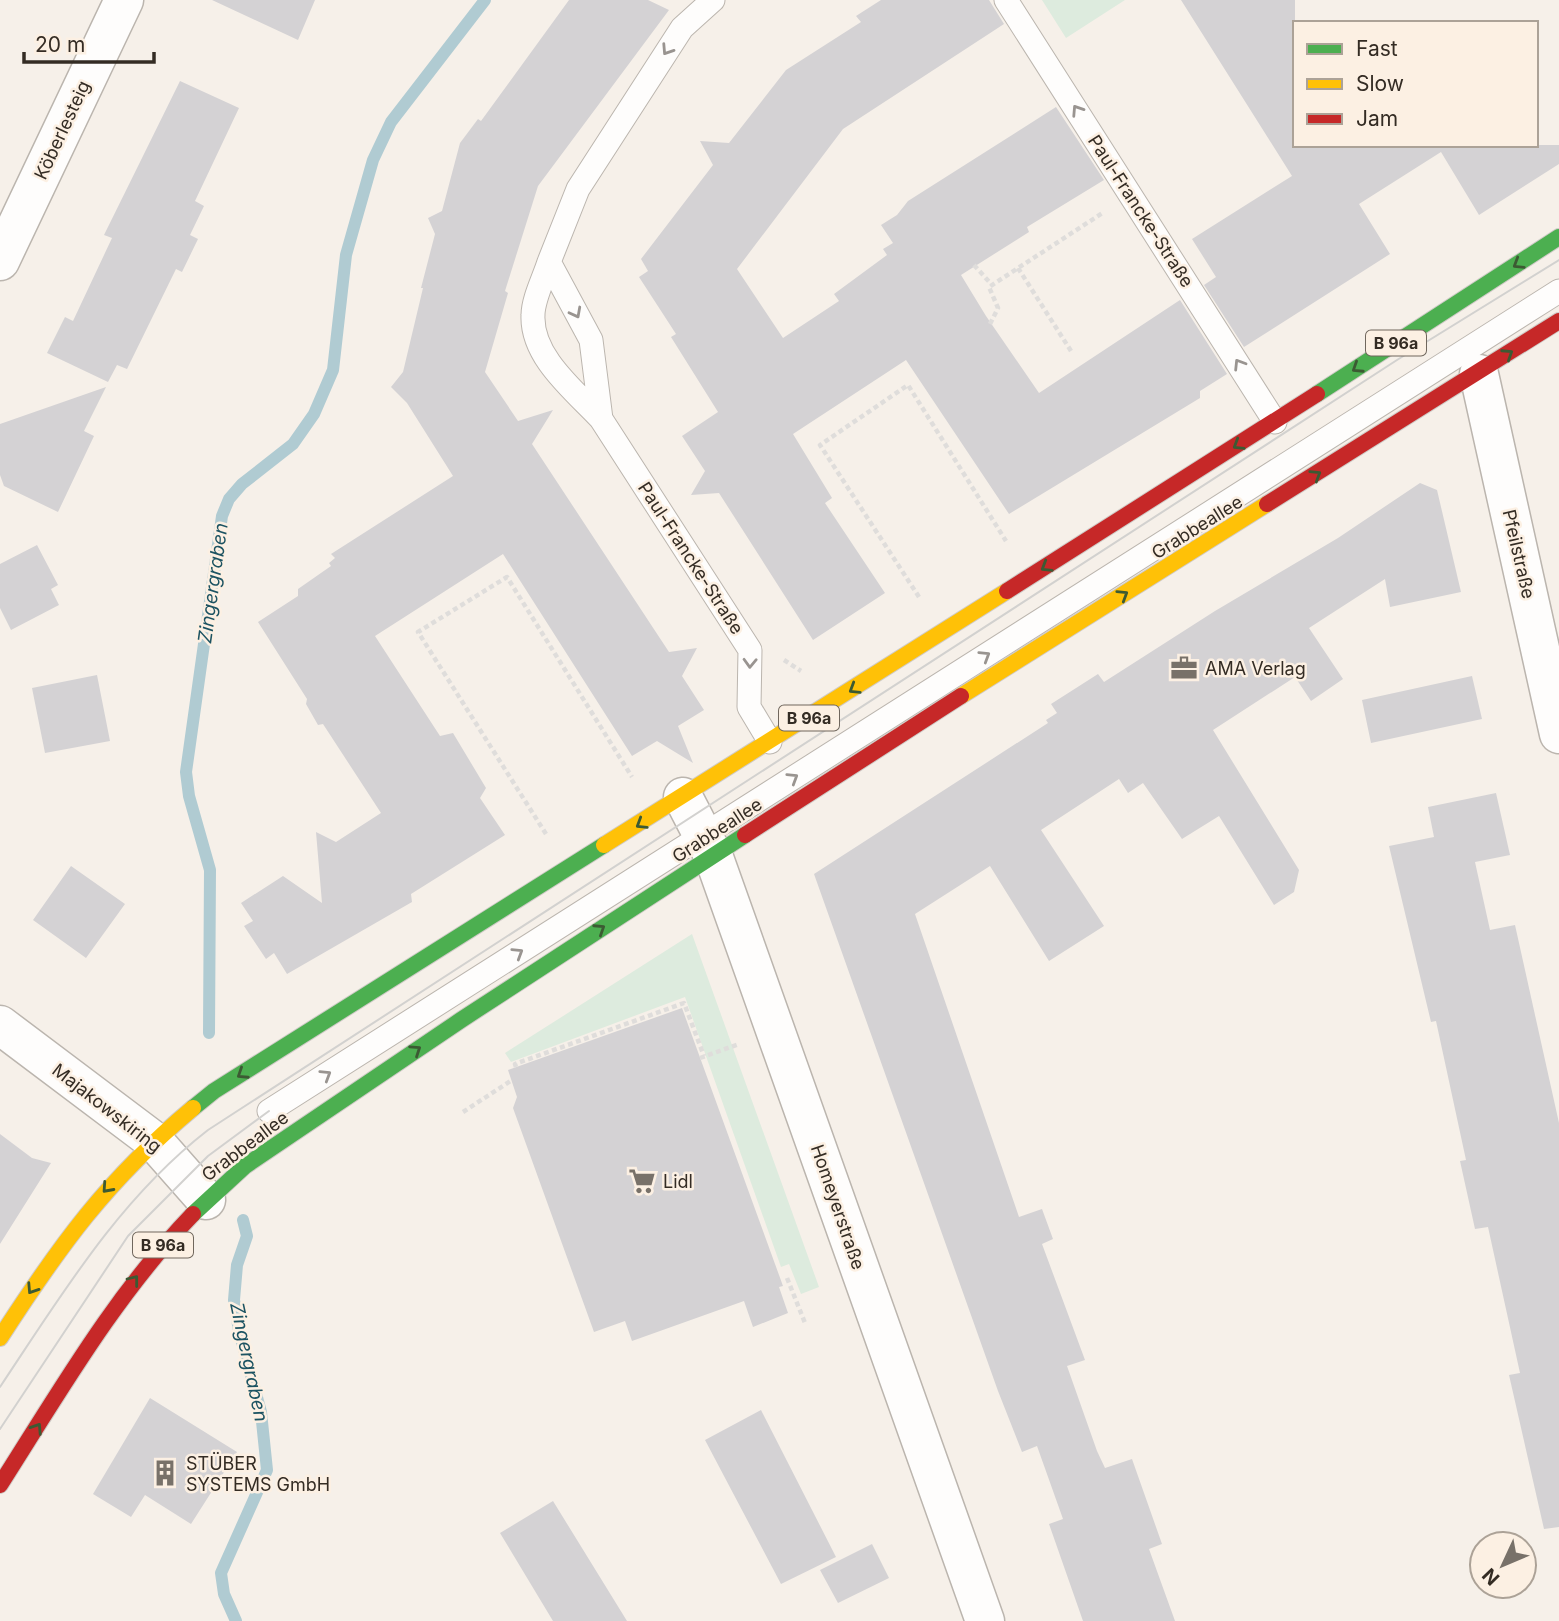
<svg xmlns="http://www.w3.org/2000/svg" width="1559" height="1621" font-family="Inter,sans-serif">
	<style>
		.green { fill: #ddebde }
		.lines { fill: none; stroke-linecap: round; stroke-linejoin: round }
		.stream { stroke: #b0cbd2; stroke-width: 12 }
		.building { fill: #d4d2d4 }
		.lane-casing { stroke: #bbb5ae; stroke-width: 25 }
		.street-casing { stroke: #bbb5ae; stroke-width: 41 }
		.fast-casing { stroke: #cfcbc7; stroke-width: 18 }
		.slow-casing { stroke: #cfcbc7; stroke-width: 18 }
		.jam-casing { stroke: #cfcbc7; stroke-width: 18 }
		.path { stroke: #dfdddb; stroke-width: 4.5; stroke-dasharray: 5 3.5; stroke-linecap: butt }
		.lane { stroke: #fefdfc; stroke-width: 23 }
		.street { stroke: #fefdfc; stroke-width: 38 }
		.fast { stroke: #4caf50; stroke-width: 16 }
		.slow { stroke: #ffc107; stroke-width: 16 }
		.jam { stroke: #c62828; stroke-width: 16 }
		.tram { stroke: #d2d1cf; stroke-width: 2 }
		.oneway { stroke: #999490 }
		.oneway2 { stroke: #3c5a33 }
		.labels { text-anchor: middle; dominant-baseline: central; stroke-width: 5; stroke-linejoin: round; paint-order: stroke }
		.shield { fill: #fcf0e3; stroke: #70675d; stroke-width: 2 }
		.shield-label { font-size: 16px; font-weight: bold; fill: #342c24 }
		.street-label { font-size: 18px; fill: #342c24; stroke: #fcf0e3 }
		.poi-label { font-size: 18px; fill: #342c24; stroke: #fcf0e3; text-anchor: start }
		.water-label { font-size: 19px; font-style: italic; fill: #1c5362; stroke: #fcf0e3 }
	</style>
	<rect width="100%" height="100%" fill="#f6f0e9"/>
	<path class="green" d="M1042,0h83l-59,38z
		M692,934l127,353 -18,7 -12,-30 -8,3 -96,-270 -174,65 -6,-9z"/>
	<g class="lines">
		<path class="stream" d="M209,1033l1,-163 -21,-74 -3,-24 36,-256 7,-17 13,-15 51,-40 21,-30 19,-44 13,-115 27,-95 18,-38 94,-122
			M236,1621l-12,-27 -3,-21 46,-103 -6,-58 -22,-81 -5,-31 3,-35 10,-29 -4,-16"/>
	</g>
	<path class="building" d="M212,0h103l-17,40z
		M569,0h79l21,10 -131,176 -33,105 3,2 -23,79 33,49 35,-11 -21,34 137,208 28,-4 -15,28 22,34 -26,16 15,37 -36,-22 -25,15 -129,-202 -128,82 65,100 13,-3 33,55 -6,10 25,37 -94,59 1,8 -125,72 -13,-21 -8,6 -22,-33 9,-5 -12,-18 42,-27 39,27 -6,-71 20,10 45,-29 -58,-89 -5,1 -12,-21 1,-5 -49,-77 40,-26v-7l33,-23 -2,-3 6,-5 -4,-4 122,-78 -46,-73 -16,-16 12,-15 20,-84h-2l14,-54 -7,-16 14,-7 18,-68 18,-24 3,2z
		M881,0h108l15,24 -161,105 -106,140 46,69 56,-37 -5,-7 53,-39 -4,-6 10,-6 -12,-18 16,-10 11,-14 148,-94 48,73 -77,47 2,5 -68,43 25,41 53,77 141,-93 47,74 -27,17v7l-191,116 -103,-154 -113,74 39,64 -7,5 60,90 -72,47 -94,-147 -28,2 14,-24 -23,-35 36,-24 -47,-75 5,-3 -37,-57 9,-6 -7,-12 72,-94 -13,-24 29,2 57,-73 75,-48 -5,-6z
		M1181,0h114v145h264v19l-80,51 -38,-63 -82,52 31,50 -146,93 -40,-62 12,-8 -24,-38 100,-63z
		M180,81l59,27 -44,93 9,5 -14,29 8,4 -16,33 -6,-3 -49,100 -10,-4 -9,17 -61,-29 18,-36 8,4 39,-83 -8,-3z
		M106,387l-22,44 10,5 -36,76 -54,-26 -4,-11v-51z
		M1420,483l17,7 24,102 -71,15 -5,-28 -76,49 34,51 -32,22 -16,-24 -82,53 86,140 -5,22 -20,13 -55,-89 -37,23 -39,-56 -15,10 -9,-14 -78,51 63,96 -55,35 -59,-95 -75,48 104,303 23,-8 11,30 -11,5 43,116 -18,6 30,85 8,17 27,-9 30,85 -13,5 26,72h-92l-34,-97 14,-5 -26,-73 -15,6 -24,-61 -184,-517 234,-151 -2,-3 11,-7 -6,-9 47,-30 6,8 111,-71 123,-73z
		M37,545l21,40 -7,4 8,16 -48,25 -11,-22v-44z
		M97,675l13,66 -65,12 -13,-65z
		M1472,676l10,43 -111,24 -9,-43z
		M1496,793l14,62 -35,7 15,68 25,-5 44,198v404l-15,2 -35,-154 11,-2 -32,-146 -13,2 -15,-68 6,-1 -30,-139 -5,1 -42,-176 45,-9 -6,-30z
		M71,866l54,38 -39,54 -53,-38z
		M682,1008l101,278 -4,1 9,26 -35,14 -9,-26 -112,40 -7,-20 -31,11 -81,-224 4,-11 -9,-27z
		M0,1134l32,24 19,5 -51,81z
		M150,1398l87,54 -46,72 -46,-29 -14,22 -38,-23z
		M761,1410l75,147 -55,27 -76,-144z
		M553,1501l74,120h-74l-53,-88z
		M872,1544l17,34 -51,25 -18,-33z"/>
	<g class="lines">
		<g class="lane-casing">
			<path id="lane" d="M713,0l-31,28 -104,161 -29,73 42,78 10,79 149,231 -1,57 21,35
				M1006,0l269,422
				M549,262c-5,16 -16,37 -16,53 -2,42 42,76 68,104
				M269,1111l1290,-820"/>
		</g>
		<g class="street-casing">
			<path id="street" d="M0,261l124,-261
				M1479,374l80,360
				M683,797l30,58 272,766
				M0,1025l154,116 52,59"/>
		</g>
		<g class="fast-casing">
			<path id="fast" d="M1317,394l242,-157
				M193,1108l21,-17 390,-246
				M193,1214l52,-48 216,-146 284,-185"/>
		</g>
		<g class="slow-casing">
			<path id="slow" d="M961,696l306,-192
				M604,845l403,-254
				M0,1338c60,-93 107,-158 193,-230"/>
		</g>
		<g class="jam-casing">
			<path id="jam" d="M1267,504l292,-183
				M1007,591l310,-197
				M745,835l216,-139
				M0,1485c60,-94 115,-190 193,-271"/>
		</g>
		<path class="path" d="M974,265l18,20
			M1018,268l53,83
			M990,324l8,-16 -9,-21 115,-75
			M919,597l-99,-152 88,-60 98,156
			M784,660l17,11
			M546,834l-128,-202 89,-55 125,200
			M700,1058l39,-14
			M516,1067l-1,-3 169,-61 20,53
			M463,1112l49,-32
			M787,1278l18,45"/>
		<use href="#lane" class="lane"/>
		<use href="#street" class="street"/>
		<use href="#fast" class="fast"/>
		<use href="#slow" class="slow"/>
		<use href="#jam" class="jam"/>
		<path class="tram" d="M0,1387c62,-93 119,-188 208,-257l1189,-770 162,-100
			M0,1429l128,-193 80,-80 61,-45"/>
	</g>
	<defs><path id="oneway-chevron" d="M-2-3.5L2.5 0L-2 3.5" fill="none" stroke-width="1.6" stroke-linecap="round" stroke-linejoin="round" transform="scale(1.75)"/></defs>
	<g class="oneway">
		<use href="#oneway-chevron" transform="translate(667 50) rotate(123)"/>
		<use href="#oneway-chevron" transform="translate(1077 110) rotate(-123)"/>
		<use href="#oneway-chevron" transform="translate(576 313) rotate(62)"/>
		<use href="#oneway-chevron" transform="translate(1239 364) rotate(-122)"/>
		<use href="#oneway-chevron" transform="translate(985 656) rotate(-32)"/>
		<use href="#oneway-chevron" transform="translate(750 663) rotate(92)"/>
		<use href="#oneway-chevron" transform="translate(793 778) rotate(-32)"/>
		<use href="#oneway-chevron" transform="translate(518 953) rotate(-32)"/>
		<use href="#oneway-chevron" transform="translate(326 1075) rotate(-32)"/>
	</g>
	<g class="oneway2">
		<use href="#oneway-chevron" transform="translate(1518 264) rotate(148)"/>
		<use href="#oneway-chevron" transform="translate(1508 354) rotate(-33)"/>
		<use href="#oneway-chevron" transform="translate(1357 368) rotate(147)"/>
		<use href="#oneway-chevron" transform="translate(1238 445) rotate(148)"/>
		<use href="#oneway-chevron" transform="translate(1316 475) rotate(-32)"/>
		<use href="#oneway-chevron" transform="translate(1046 567) rotate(148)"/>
		<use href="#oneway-chevron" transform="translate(1123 595) rotate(-32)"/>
		<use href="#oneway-chevron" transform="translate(854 689) rotate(148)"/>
		<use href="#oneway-chevron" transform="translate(641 824) rotate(148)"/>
		<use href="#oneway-chevron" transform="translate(600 929) rotate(-33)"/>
		<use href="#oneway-chevron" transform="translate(416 1050) rotate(-34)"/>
		<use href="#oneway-chevron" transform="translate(242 1074) rotate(147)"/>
		<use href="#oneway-chevron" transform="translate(107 1188) rotate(132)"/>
		<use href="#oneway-chevron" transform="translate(134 1280) rotate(-52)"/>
		<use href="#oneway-chevron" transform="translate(32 1289) rotate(123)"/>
		<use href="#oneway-chevron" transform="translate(37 1428) rotate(-57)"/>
	</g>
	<defs>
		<g id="office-bare" transform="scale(2.1)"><path d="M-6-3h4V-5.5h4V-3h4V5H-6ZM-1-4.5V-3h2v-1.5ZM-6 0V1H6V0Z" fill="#787169" stroke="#fcf0e3" stroke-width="2.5" paint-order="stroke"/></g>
		<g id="supermarket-bare" transform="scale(2.1)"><path d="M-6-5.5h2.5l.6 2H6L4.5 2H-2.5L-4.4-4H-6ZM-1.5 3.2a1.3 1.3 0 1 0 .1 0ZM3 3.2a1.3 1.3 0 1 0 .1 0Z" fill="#787169" stroke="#fcf0e3" stroke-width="2.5" paint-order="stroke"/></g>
		<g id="building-bare" transform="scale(2.1)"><path d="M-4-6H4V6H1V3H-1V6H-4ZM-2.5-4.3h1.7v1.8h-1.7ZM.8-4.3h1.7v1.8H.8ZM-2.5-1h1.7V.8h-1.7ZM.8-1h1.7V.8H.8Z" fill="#787169" stroke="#fcf0e3" stroke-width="2.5" paint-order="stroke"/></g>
	</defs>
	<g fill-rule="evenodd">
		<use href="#office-bare" x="1184" y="668"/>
		<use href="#supermarket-bare" x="642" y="1181"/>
		<use href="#building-bare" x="165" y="1473"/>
	</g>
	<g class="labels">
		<g class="shield">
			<rect x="1366" y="330.5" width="60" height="25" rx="5"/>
			<rect x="779" y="705.5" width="60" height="25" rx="5"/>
			<rect x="133" y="1232.5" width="60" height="25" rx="5"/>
		</g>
		<g class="shield-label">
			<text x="1396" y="343">B 96a</text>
			<text x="809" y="718">B 96a</text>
			<text x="163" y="1245">B 96a</text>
		</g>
		<g class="street-label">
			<text transform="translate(62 130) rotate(-65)">Köberlesteig</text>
			<text transform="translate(1141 211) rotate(57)">Paul-Francke-Straße</text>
			<text transform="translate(1197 527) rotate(-32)">Grabbeallee</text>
			<text transform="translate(1519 554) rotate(77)">Pfeilstraße</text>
			<text transform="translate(691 558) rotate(57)">Paul-Francke-Straße</text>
			<text transform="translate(717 830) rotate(-33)">Grabbeallee</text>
			<text transform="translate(107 1108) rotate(38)">Majakowskiring</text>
			<text transform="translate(245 1146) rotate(-37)">Grabbeallee</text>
			<text transform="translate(838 1207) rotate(71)">Homeyerstraße</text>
		</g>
		<g class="poi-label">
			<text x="1205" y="668">AMA Verlag</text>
			<text x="663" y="1181">Lidl</text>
			<text x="186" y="1463">STÜBER<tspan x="186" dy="21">SYSTEMS GmbH</tspan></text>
		</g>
		<g class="water-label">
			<text transform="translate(213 583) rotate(-82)">Zingergraben</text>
			<text transform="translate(249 1362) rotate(78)">Zingergraben</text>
		</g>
	</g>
	<rect x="1293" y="21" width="245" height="126" fill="#fcf0e3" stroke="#aca297" stroke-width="2"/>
	<rect x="1307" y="44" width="35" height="10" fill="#4caf50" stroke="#aca297" stroke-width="2"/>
	<text x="1356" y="56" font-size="21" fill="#342c24">Fast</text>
	<rect x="1307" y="79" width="35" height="10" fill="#ffc107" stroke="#aca297" stroke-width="2"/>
	<text x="1356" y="91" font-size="21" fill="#342c24">Slow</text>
	<rect x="1307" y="114" width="35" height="10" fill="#c62828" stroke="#aca297" stroke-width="2"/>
	<text x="1356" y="126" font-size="21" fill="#342c24">Jam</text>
	<g transform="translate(1503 1565) rotate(226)"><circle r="33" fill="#fcf0e3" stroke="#aca297" stroke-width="2"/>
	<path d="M0-5L12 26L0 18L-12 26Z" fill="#787169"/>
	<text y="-10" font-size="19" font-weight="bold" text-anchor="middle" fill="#342c24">N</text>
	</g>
	<path d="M24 52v10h130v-10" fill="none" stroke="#342c24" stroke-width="3.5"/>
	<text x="35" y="52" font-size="21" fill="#342c24" stroke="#fcf0e3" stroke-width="5" paint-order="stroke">20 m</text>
</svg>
